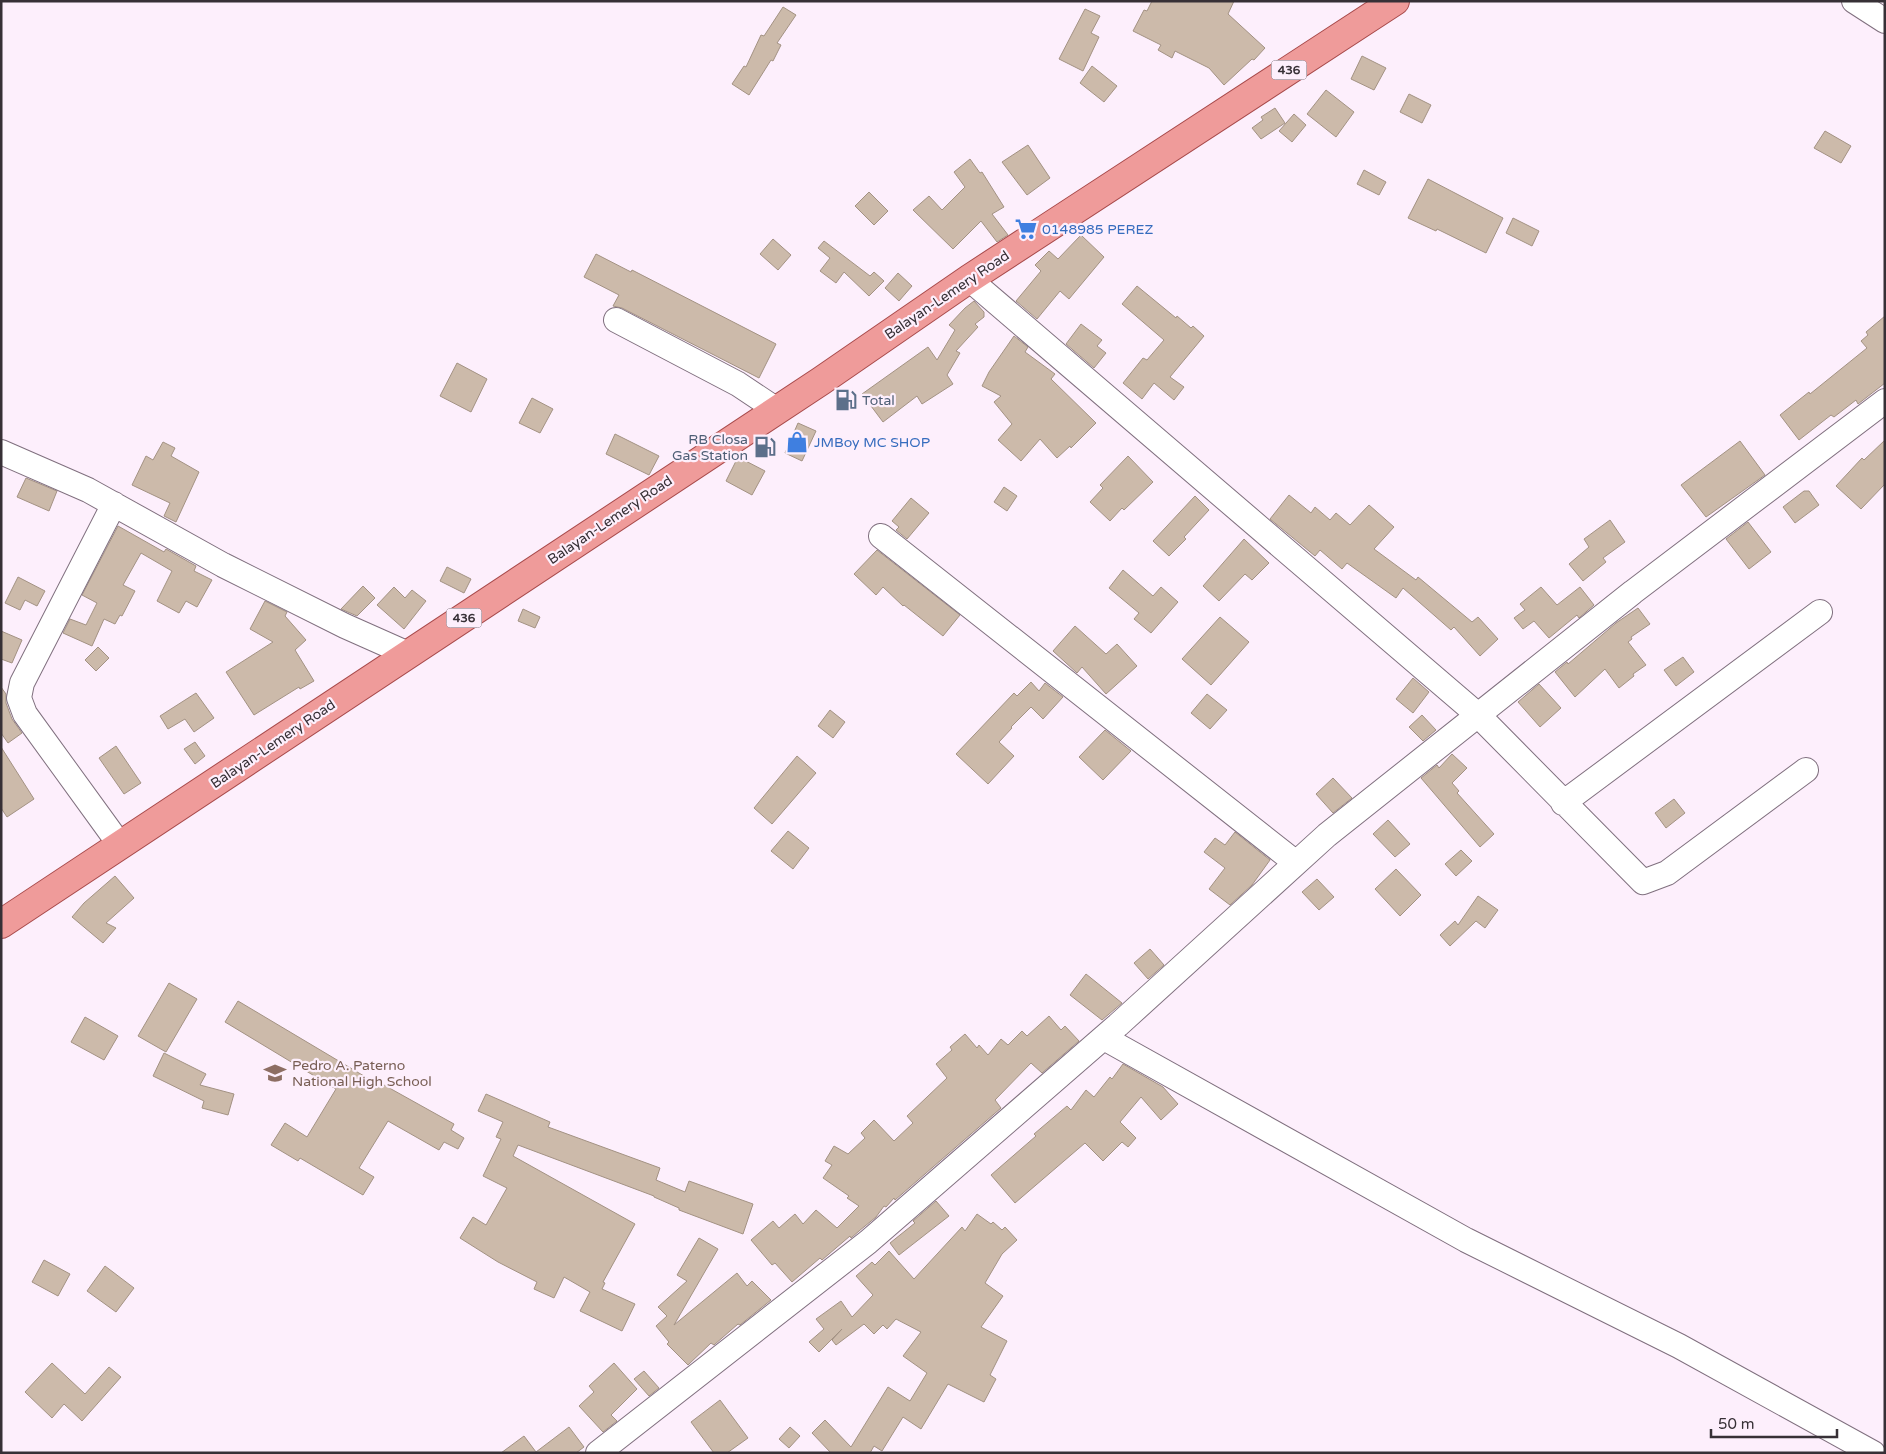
<svg xmlns="http://www.w3.org/2000/svg" width="1886" height="1454" font-family="'Varela Round',sans-serif">
	<style>
		.building { fill: #ccbaaa; stroke: #a39283 }
		.lines { fill: none; stroke-linecap: round; stroke-linejoin: round }
		.minor-casing { stroke: #80707f; stroke-width: 26 }
		.major-casing { stroke: #a84a4b; stroke-width: 30 }
		.minor { stroke: #fff; stroke-width: 24 }
		.major { stroke: #ef9b9a; stroke-width: 28 }
		.labels { text-anchor: middle; dominant-baseline: central; stroke-width: 4.5; stroke-linejoin: round; paint-order: stroke }
		.shield { fill: #fdeffc; stroke: #726971; stroke-width: 1 }
		.shield-label { font-size: 12px; font-weight: bold; fill: #373036 }
		.shop-label { font-size: 14px; fill: #366cbe; stroke: #fdeffc; text-anchor: start }
		.street-label { font-size: 14px; fill: #373036; stroke: #fdeffc }
		.service-label { font-size: 14px; fill: #4e5e75; stroke: #fdeffc; text-anchor: start }
		.education-label { font-size: 14px; fill: #785e54; stroke: #fdeffc; text-anchor: start }
	</style>
	<rect width="100%" height="100%" fill="#fdeffc"/>
	<path class="building" d="M1152,1h82l-6,13 37,34 -11,12 -2,-1 -28,26 -15,-17 -34,-17 -3,7 -14,-8 3,-5 -28,-14 11,-21 3,1z
		M783,7l13,8 -19,28 4,2 -8,16 -2,-1 -22,35 -17,-11 12,-18 2,1 15,-32 3,1z
		M1085,9l15,7 -9,17 8,4 -16,34 -24,-12z
		M1362,56l24,12 -12,22 -23,-11z
		M1092,66l25,20 -13,16 -24,-19z
		M1326,90l28,22 -18,25 -29,-23z
		M1409,94l22,11 -9,18 -22,-11z
		M1275,108l10,15 -24,16 -9,-11 11,-8 -2,-3z
		M1294,114l12,11 -14,17 -13,-11z
		M1825,131l26,15 -10,17 -27,-15z
		M1028,145l22,33 -23,17 -25,-33z
		M970,159l10,14 2,-1 22,35 -12,7 16,21 -11,7 -16,-21 -28,28 -40,-39 16,-14 13,14 23,-23 -11,-15z
		M1364,170l22,12 -7,13 -22,-11z
		M1428,179l75,39 -17,35 -49,-24 -1,2 -28,-13z
		M869,192l19,19 -14,14 -19,-19z
		M1513,218l26,13 -7,15 -26,-13z
		M1081,235l23,22 -35,42 -9,-8 -23,28 -21,-18 25,-30 -6,-6 14,-14 9,8z
		M773,239l18,16 -13,15 -18,-16z
		M824,241l46,35 4,-4 10,9 -15,15 -25,-24 -8,11 -16,-12 10,-13 -12,-10z
		M596,254l35,18 1,-2 144,74 -17,34 -137,-70 -9,-2 6,-11 -35,-18z
		M898,273l14,13 -13,15 -14,-13z
		M1137,286l39,32 1,-2 14,12 2,-2 11,10 -34,41 14,10 -10,13 -20,-17 -12,16 -19,-16 20,-25 4,2 17,-20 -42,-36z
		M974,301l10,11v5l-9,7 3,3 -22,24 4,2 -13,22 6,9 -31,20 -5,-8 -34,26 -21,-28 66,-47 9,13 18,-30 -6,-5 16,-17z
		M1885,316v67l-27,21 -2,-4 -22,17 -3,-2 -32,25 -19,-25 29,-23 1,2 57,-46 -6,-7 7,-6 -2,-3z
		M1081,324l21,16 -5,6 9,7 -12,15 -28,-24z
		M1014,336l14,11 -3,5 30,22 -4,5 45,44 -25,25 -1,-2 -13,12 -17,-19 -19,22 -23,-21 14,-16 -18,-22 7,-6 -19,-10 7,-14z
		M457,363l30,16 -16,33 -31,-16z
		M532,398l21,11 -13,24 -21,-10z
		M798,423l18,8 -14,30 -17,-8z
		M615,434l44,22 -10,19 -43,-21z
		M1885,440v44l-24,25 -25,-23 26,-28 2,2z
		M1740,441l25,34 -59,42 -25,-32z
		M163,442l12,6 -4,8 28,16 -23,50 -12,-6 6,-13 -38,-18 14,-29 7,4z
		M1128,456l25,26 -29,28 -2,-2 -12,13 -20,-19 13,-14 -3,-3z
		M738,457l27,14 -13,24 -26,-14z
		M26,478l31,13 -8,20 -32,-14z
		M1004,487l13,9 -10,15 -13,-9z
		M1804,491h5l10,14 -24,18 -12,-16z
		M1289,495l22,18 4,-6 15,13 6,-7 14,12 19,-20 25,22 -20,22 42,31 2,-3 54,45 6,-5 20,22 -18,17 -26,-29 -3,3 -48,-42 -7,10 -49,-35 -5,6 -22,-19 -5,6 -45,-37z
		M1195,496l14,14 -25,27 2,2 -17,17 -16,-15z
		M911,498l18,15 -22,26 -11,-9 3,-3 -7,-6z
		M1610,520l15,22 -22,16 3,4 -23,19 -14,-17 20,-17 -5,-8z
		M1748,522l23,30 -22,17 -23,-30z
		M118,526l46,26 2,-3 30,17 -2,5 18,9 -15,27 -11,-6 -7,12 -22,-12 15,-30 -31,-18 -18,32 12,6 -13,25 -2,-1 -5,9 -11,-5 -12,27 -29,-13 7,-14 16,6 11,-22 -15,-8z
		M1244,539l25,24 -17,17 -7,-6 -26,27 -16,-15z
		M877,550l83,65 -17,21 -39,-31 -1,1 -20,-19 -7,8 -22,-21z
		M447,567l24,12 -7,14 -24,-12z
		M1123,570l30,26 8,-9 17,15 -27,31 -17,-14 5,-6 -30,-25z
		M18,577l27,14 -8,15 -12,-6 -5,10 -15,-7z
		M363,586l12,12 -18,18 -16,-7z
		M394,587l11,11 7,-8 14,11 -22,28 -27,-24z
		M1541,587l16,18 23,-18 14,18 -15,13 -2,-3 -28,23 -15,-17 -11,8 -9,-11 11,-8 -5,-6z
		M265,601l22,11 -2,4 21,24 -11,10 19,31 -14,8 -1,-2 -45,28 -28,-43 47,-30 -23,-13z
		M1638,608l12,16 -19,13 1,2 -4,3 18,23 -13,9 1,2 -15,12 -14,-19 -30,28 -20,-25 12,-10 1,2 48,-41z
		M523,609l17,8 -5,11 -17,-7z
		M1220,617l29,25 -38,43 -29,-26z
		M1075,626l31,28 11,-10 20,22 -31,28 -24,-27 -5,6 -24,-22z
		M1,631l21,9 -10,23 -11,-4z
		M98,647l11,11 -13,13 -11,-11z
		M1683,657l11,15 -18,14 -12,-16z
		M1413,678l16,14 -16,21 -17,-14z
		M1031,682l8,9 6,-8 18,14 -20,22 -12,-12 -20,20 1,1 -13,14 15,14 -26,28 -32,-30 58,-61 3,3z
		M1539,684l22,24 -21,19 -22,-25z
		M1,687l5,7v9l6,16 10,14 -14,10 -7,-10z
		M196,693l18,25 -20,14 -9,-13 -17,10 -8,-13z
		M1207,694l20,16 -17,19 -19,-16z
		M830,710l15,12 -12,16 -15,-12z
		M1422,715l14,15 -13,11 -14,-14z
		M1105,730l26,21 -28,29 -24,-23z
		M195,742l10,14 -10,8 -11,-15z
		M116,746l25,37 -17,11 -25,-36z
		M1,747l33,52 -27,18 -6,-9z
		M1452,754l15,14 -15,15 7,8 -2,2 37,41 -14,13 -59,-69 16,-13 2,3z
		M797,756l19,17 -44,51 -18,-16z
		M1333,778l19,20 -19,15 -17,-19z
		M1674,799l11,14 -19,15 -11,-15z
		M1388,820l22,24 -15,13 -22,-23z
		M788,831l21,17 -16,21 -22,-18z
		M1235,832l35,28 -18,25 -22,20 -21,-16 16,-21 -21,-16 11,-14 10,7z
		M1461,850l11,11 -16,15 -11,-12z
		M1396,869l25,26 -21,21 -25,-27z
		M115,876l19,22 -28,25 10,5 -13,15 -31,-26 12,-14z
		M1317,879l17,18 -15,13 -17,-18z
		M1478,896l20,14 -13,18 -9,-7 -26,25 -10,-11 15,-14 3,4z
		M1150,949l14,16 -16,14 -14,-16z
		M1086,974l36,29 -20,17 -32,-25z
		M169,983l28,16 -31,53 -28,-16z
		M238,1001l136,81 1,-2 79,44 -3,6 13,8 -6,11 -14,-7 -5,8 -51,-29 -29,47 15,9 -11,18 -63,-37 -2,3 -27,-16 14,-22 22,14 29,-48 -111,-67z
		M1049,1016l12,14 4,-4 14,15 -37,32 -11,-10 -36,37 6,8 -106,92 -1,-2 -8,9 -2,-1 -8,11 -17,14 -8,7 -1,-2 -28,24 -2,-2 -28,24 -17,-19 -3,2 -21,-25 22,-19 6,7 16,-14 8,10 13,-14 21,18 22,-22 -12,-8 2,-2 -26,-18 9,-13 -7,-4 9,-15 14,8 17,-16 -4,-5 13,-13 20,21 19,-18 -6,-7 40,-38 -11,-14 16,-14 -2,-3 15,-13 12,14 2,-3 9,10 13,-16 7,6 14,-14 5,5z
		M85,1017l33,19 -14,24 -33,-18z
		M164,1053l42,21 -6,11 34,9 -6,21 -26,-7 2,-7 -51,-25z
		M1123,1064l40,23 15,17 -17,16 -20,-23 -21,25 16,16 -8,9 -6,-5 -19,19 -18,-18 -70,60 -24,-28 45,-39 -2,-2 33,-28 4,4 15,-20 8,7 16,-20 2,2z
		M486,1094l64,28 -2,5 112,41 -4,12 29,12 4,-11 64,23 -10,30 -64,-24v-2l-25,-11v-1l-136,-51 -5,11 122,68 -32,58 2,1 -3,6 33,15 -13,27 -42,-20 10,-19 -26,-15 -10,21 -20,-9 3,-7 -39,-20 -38,-24 13,-21 13,8 21,-37 -24,-12 18,-37 -5,-2 7,-15 -25,-11z
		M936,1201l13,15 -50,39 -9,-12 25,-20 -2,-2z
		M977,1214l14,10 2,-2 9,8 3,-3 12,13 -15,14 -17,29 18,13 -22,31 26,14 -17,34 6,4 -12,23 -36,-18 -27,45 -18,-12 -21,34 -8,-5 -4,7h-39l-19,-20 13,-13 26,27 37,-60 22,14 17,-28 -24,-17 18,-24 -25,-13 -9,10 -4,-4 -9,9 -10,-10 -28,21 -4,-5 10,-11 -23,23 -10,-10 15,-13 -8,-10 25,-18 11,16 21,-22 -17,-19 16,-14 3,3 14,-14 25,28 48,-52 3,4z
		M699,1238l19,11 -44,76 63,-52 10,13 5,-5 19,19 -31,25 -2,-1 -24,21 -3,-2 -23,22 -21,-21 2,-2 -13,-16 11,-10 -9,-9 29,-26 -10,-6z
		M44,1260l26,14 -12,22 -26,-14z
		M105,1266l29,22 -18,24 -29,-21z
		M52,1363l33,31 24,-27 12,10 -39,44 -18,-17 -12,14 -27,-26z
		M614,1363l23,26 -26,26 6,6 -14,11 -24,-26 15,-14 -5,-6z
		M644,1371l15,17 -10,8 -15,-17z
		M720,1400l28,38 -21,15h-13l-23,-31z
		M569,1427l15,20 -8,6h-75l23,-17 12,16z
		M790,1427l10,9 -11,12 -10,-9z"/>
	<g class="lines">
		<g class="minor-casing">
			<path id="minor" d="M1854,1l31,20
				M969,279l509,436 165,167 24,-9 139,-103
				M616,320l122,64 39,26
				M1,452l87,38 135,75 122,61 63,28
				M114,504l-92,179 -3,15 6,16 95,131
				M881,536l415,327
				M1563,803l257,-191
				M1104,1038l362,202 213,106 194,107
				M598,1453l270,-211 250,-217 209,-190 306,-243 252,-191"/>
		</g>
		<g class="major-casing">
			<path id="major" d="M1,924l820,-543 148,-102 426,-278"/>
		</g>
		<use href="#minor" class="minor"/>
		<use href="#major" class="major"/>
	</g>
	<defs>
		<g id="supermarket-bare" transform="scale(1.725)"><path d="M-6-5.5h2.5l.6 2H6L4.5 2H-2.5L-4.4-4H-6ZM-1.5 3.2a1.3 1.3 0 1 0 .1 0ZM3 3.2a1.3 1.3 0 1 0 .1 0Z" fill="#3f7fe0" stroke="#fdeffc" stroke-width="2.5" paint-order="stroke"/></g>
		<g id="fuel-bare" transform="scale(1.725)"><path d="M-5.5-6h7V0h2V4h1.3V-2.5L3-4.5l.8-.8L6-3V5H2.5V1h-1V6h-7ZM-4.2-4.7v3.2H.2V-4.7Z" fill="#5c6f8a" stroke="#fdeffc" stroke-width="2.5" paint-order="stroke"/></g>
		<g id="shop-bare" transform="scale(1.725)"><path d="M-5-2.5h2.3a2.7 3.5 0 0 1 5.4 0H5L5.5 6h-11ZM-1.5-2.5h3a1.5 2.3 0 0 0-3 0Z" fill="#3f7fe0" stroke="#fdeffc" stroke-width="2.5" paint-order="stroke"/></g>
		<g id="school-bare" transform="scale(1.725)"><path d="M0-5L7-2L0 1L-7-2ZM-4 1L0 2.5L4 1V4Q0 6-4 4Z" fill="#8d6e63" stroke="#fdeffc" stroke-width="2.5" paint-order="stroke"/></g>
	</defs>
	<g fill-rule="evenodd">
		<use href="#supermarket-bare" x="1026" y="229"/>
		<use href="#fuel-bare" x="846" y="400"/>
		<use href="#shop-bare" x="797" y="442"/>
		<use href="#fuel-bare" x="765" y="447"/>
		<use href="#school-bare" x="275" y="1073"/>
	</g>
	<g class="labels">
		<g class="shield">
			<rect x="1271.5" y="60.5" width="35" height="19" rx="4"/>
			<rect x="446.5" y="608.5" width="35" height="19" rx="4"/>
		</g>
		<g class="shield-label">
			<text x="1289" y="70">436</text>
			<text x="464" y="618">436</text>
		</g>
		<g class="shop-label">
			<text x="1042" y="229">0148985 PEREZ</text>
			<text x="814" y="442">JMBoy MC SHOP</text>
		</g>
		<g class="street-label">
			<text transform="translate(947 295) rotate(-34)">Balayan-Lemery Road</text>
			<text transform="translate(610 520) rotate(-34)">Balayan-Lemery Road</text>
			<text transform="translate(273 744) rotate(-34)">Balayan-Lemery Road</text>
		</g>
		<g class="service-label">
			<text x="862" y="400">Total</text>
			<text x="748" y="439" text-anchor="end">RB Closa<tspan x="748" dy="16">Gas Station</tspan></text>
		</g>
		<g class="education-label">
			<text x="292" y="1065">Pedro A. Paterno<tspan x="292" dy="16">National High School</tspan></text>
		</g>
	</g>
	<rect width="1886" height="1454" fill="none" stroke="#373036" stroke-width="5"/>
	<path d="M1711 1429v8h126v-8" fill="none" stroke="#373036" stroke-width="2.5"/>
	<text x="1718" y="1429" font-size="15" fill="#373036" stroke="#fdeffc" stroke-width="4" paint-order="stroke">50 m</text>
</svg>
